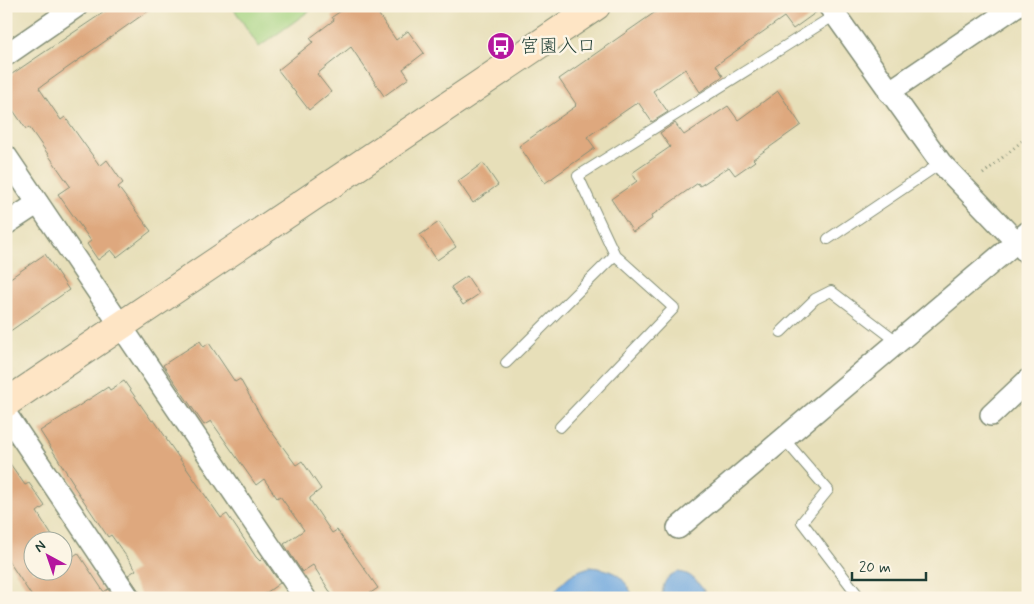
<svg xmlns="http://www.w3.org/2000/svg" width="1034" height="604" font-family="Mynerve,'Klee One',sans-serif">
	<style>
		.green { fill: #a4d381; stroke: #62885a }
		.water { fill: #70a8df; stroke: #48728a }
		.building { fill: #dea87e }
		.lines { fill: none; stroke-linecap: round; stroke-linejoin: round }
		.lane-casing { stroke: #838e76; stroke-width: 12 }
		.street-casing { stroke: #838e76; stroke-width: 24 }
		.secondary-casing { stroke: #838e76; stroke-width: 30 }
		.path { stroke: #838e76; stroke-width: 3; stroke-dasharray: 1 4; stroke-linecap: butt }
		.lane { stroke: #fff; stroke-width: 10 }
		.street { stroke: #fff; stroke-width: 21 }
		.secondary { stroke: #fee5c5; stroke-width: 28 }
		.labels { text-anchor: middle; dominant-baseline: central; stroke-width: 5; stroke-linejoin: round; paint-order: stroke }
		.poi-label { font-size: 19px; fill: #1f3d34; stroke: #fcf5e5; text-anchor: start }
	</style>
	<rect width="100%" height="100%" fill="#fcf5e5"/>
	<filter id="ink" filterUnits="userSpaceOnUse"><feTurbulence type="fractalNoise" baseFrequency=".02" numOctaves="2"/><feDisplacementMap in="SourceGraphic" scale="10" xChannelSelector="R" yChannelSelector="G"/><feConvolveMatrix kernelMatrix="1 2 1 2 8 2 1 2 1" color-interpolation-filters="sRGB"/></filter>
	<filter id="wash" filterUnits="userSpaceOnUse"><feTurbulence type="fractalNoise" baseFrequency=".0096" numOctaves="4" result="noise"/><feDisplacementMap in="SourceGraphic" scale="20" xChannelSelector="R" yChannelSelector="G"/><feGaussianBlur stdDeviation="1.12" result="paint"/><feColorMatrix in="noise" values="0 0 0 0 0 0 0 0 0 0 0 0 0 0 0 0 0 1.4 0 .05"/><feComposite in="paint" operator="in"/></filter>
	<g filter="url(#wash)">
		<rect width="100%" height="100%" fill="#e7dfb9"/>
		<path class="green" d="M232,6h84l-57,41z"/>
		<path class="water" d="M590,567c24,2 34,9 44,31 -8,0 -17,1 -25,0 -11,-2 -17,-14 -29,0h-30c13,-17 18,-25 40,-31z
			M678,572c16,1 22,14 31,26h-45l-2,-3c1,-11 4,-20 16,-23z"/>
		<g id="blocks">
			<path class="building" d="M113,6h42l-116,82 22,32 4,-3 35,49 7,-6 16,23 -5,4 33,44 -34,26 -6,-7 -13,10 -11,-16 4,-3 -33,-47 12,-8 -41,-59 -3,2 -20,-29v-22z
				M348,6h25l23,34 12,-9 16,22 -21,16 6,9 -25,18 -33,-49 -34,27 14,18 -22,18 -31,-40 35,-28 -3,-4 24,-18 -2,-3z
				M664,6h153l1,5 -25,18 -9,-12 -68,48 7,11 -23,16 -15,-23 -32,22 15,21 -16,10 -14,-20 -51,35 8,11 -50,35 -26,-37 57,-40 -1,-1 1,-1 -17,-25z
				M778,91l23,34 -48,34 2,2 -20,14 -6,-8 -29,19 -2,-3 -47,33 1,3 -19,13 -22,-33 26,-18 -5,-8 38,-26 -10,-14 15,-10 9,12 44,-29 10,14z
				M483,163l15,22 -25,18 -15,-22z
				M439,222l17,25 -19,13 -17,-25z
				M45,254l24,36 -63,44v-53z
				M467,276l12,18 -16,11 -12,-18z
				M200,341l4,6 5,-4 26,39 5,-3 23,41 33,45 6,-4 19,28 -11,9v2l22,33 5,-3 41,58 -15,10h-29l-21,-33 -11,7 -18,-28 20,-14 -24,-34 -3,2 -13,-19 -8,6 -45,-64 -7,4 -41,-60z
				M124,381l28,40 2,-1 13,19h-1l55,79 6,-4 29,43 4,4 3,-3 17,25 -21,15h-118l-2,-7 -11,-16 8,-5 -25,-35 -3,2 -35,-52 1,-1 -34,-53 68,-44 2,3z
				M6,458l19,27 4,-2 16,23 -8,6 19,30h-24v30h30v-22l7,9 9,-6 26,39 4,-3 6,9h-81l-27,-41z"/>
		</g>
	</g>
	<g filter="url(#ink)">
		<use href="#blocks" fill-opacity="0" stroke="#838e76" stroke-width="1"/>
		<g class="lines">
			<g class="lane-casing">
				<path id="lane" d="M828,239l113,-76
					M781,332l34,-33 16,-8 67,51
					M506,363l109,-108
					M560,427l114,-119 -59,-53 -37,-79 257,-161
					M784,439l44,51 -26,32 58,76"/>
			</g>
			<g class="street-casing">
				<path id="street" d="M829,6l112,157 87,91
					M6,55l71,-49
					M889,92l127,-86
					M6,156l299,442
					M6,224l32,-21
					M6,414l123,184
					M991,415l37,-35
					M678,528l350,-296"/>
			</g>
			<g class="secondary-casing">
				<path id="secondary" d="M6,403l590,-397"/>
			</g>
			<path class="path" d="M983,174l45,-38"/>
			<use href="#lane" class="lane"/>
			<use href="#street" class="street"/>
			<use href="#secondary" class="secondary"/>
		</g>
	</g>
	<defs>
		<g id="bus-disc" transform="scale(1.4375)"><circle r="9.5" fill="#b5179e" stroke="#fcf5e5"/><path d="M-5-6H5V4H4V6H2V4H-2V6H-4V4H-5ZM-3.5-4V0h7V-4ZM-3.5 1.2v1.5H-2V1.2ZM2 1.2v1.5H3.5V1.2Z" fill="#fff"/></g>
	</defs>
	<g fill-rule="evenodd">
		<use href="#bus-disc" x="501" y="46"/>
	</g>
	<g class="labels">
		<g class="poi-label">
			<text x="520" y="46">宮園入口</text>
		</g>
	</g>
	<rect width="1034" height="604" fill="none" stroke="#fcf5e5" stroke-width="25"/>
	<g transform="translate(48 556) rotate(320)"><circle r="24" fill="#fcf5e5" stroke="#a4ab9e"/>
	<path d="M0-4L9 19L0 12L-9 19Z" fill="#b5179e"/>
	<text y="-8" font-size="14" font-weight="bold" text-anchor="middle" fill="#1f3d34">N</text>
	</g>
	<path d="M852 572v8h74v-8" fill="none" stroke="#1f3d34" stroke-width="2.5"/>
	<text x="859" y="572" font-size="15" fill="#1f3d34" stroke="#fcf5e5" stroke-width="4" paint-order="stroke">20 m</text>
</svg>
